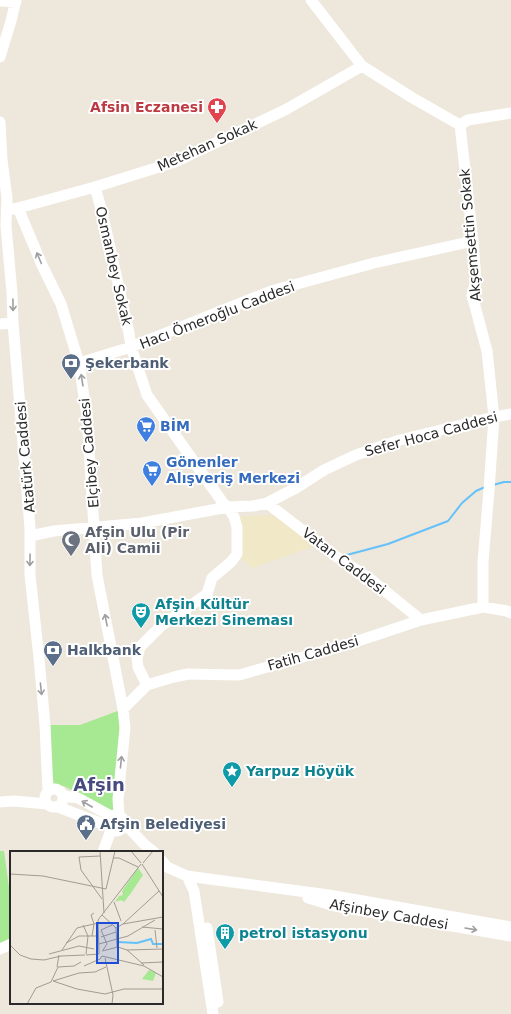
<svg xmlns="http://www.w3.org/2000/svg" width="511" height="1014" font-family="'DejaVu Sans',sans-serif">
	<style>
		.education { fill: #f1e8c8 }
		.green { fill: #a6e992 }
		.lines { fill: none; stroke-linecap: round; stroke-linejoin: round }
		.stream { stroke: #64c1f9; stroke-width: 2 }
		.secondary { stroke: #fff; stroke-width: 11 }
		.oneway { stroke: #9f9f9f }
		.labels { text-anchor: middle; dominant-baseline: central; stroke-width: 4; stroke-linejoin: round; paint-order: stroke }
		.health-label { font-size: 14px; font-weight: bold; fill: #be3a42; stroke: #fff; text-anchor: end }
		.street-label { font-size: 14px; fill: #2a2a2a; stroke: #fff }
		.service-label { font-size: 14px; font-weight: bold; fill: #4e5e75; stroke: #fff; text-anchor: start }
		.shop-label { font-size: 14px; font-weight: bold; fill: #366cbe; stroke: #fff; text-anchor: start }
		.worship-label { font-size: 14px; font-weight: bold; fill: #5b616d; stroke: #fff; text-anchor: start }
		.culture-label { font-size: 14px; font-weight: bold; fill: #0d838f; stroke: #fff; text-anchor: start }
		.district-label { font-size: 18px; font-weight: bold; fill: #464a7f; stroke: #fff }
		.inset-river { fill: none; stroke: #64c1f9; stroke-width: 2 }
		.inset-road { fill: none; stroke: #a09b94; stroke-width: 1 }
		.view { fill: #1d4ed8; fill-opacity: 0.15; stroke: #1d4ed8; stroke-width: 2 }
		.inset-edge { fill: none; stroke: #2a2a2a; stroke-width: 2 }
	</style>
	<rect width="100%" height="100%" fill="#eee7db"/>
	<path class="education" d="M273,515l42,31 -63,22 -15,-14 -3,-37z"/>
	<path class="green" d="M123,709l-4,106 -41,-17 -5,-7 -9,-5h-10l-9,-61h35z
		M0,851h4l6,44h1v49l-11,5z"/>
	<g class="lines">
		<path class="stream" d="M493,485l11,-3h7
			M343,556l45,-12 60,-23 14,-18 14,-12 9,-4"/>
		<path class="secondary" d="M311,0l51,66 49,31 49,28 8,-5 43,-7
			M0,1l16,1
			M0,57l11,-36 5,-21
			M0,122l2,38 5,38 -1,28 6,67 1,30 17,205v47l9,83 6,67 3,66
			M460,125l13,116 3,39 -4,15 15,56 7,66 -5,73 -6,72v45
			M95,187l8,29 26,117 2,14 16,48 76,108 5,4 6,10 3,10v27l-6,8 -19,16 -5,16 -46,32 -21,21 -3,11 1,9 9,18
			M18,208l77,-21 80,-25 110,-52 77,-44
			M7,210l11,-2 24,57 19,39 18,59 8,54 10,158 26,134 2,19 -7,71 1,16
			M0,324l13,-1
			M79,363l52,-16 140,-56 103,-28 99,-22
			M267,503l70,54 32,21 52,42
			M30,536l24,-5 88,-8 86,-16 25,-1 14,-3 29,-15 28,-18 32,-15 44,-15 94,-23 17,-3
			M123,709l24,-24 27,-8 14,-3 51,1 113,-32 69,-23 62,-13 24,4 4,2
			M45 798a9 9 0 1 1 18 0a9 9 0 1 1-18 0Z
			M63,796l15,2 33,18
			M0,802l14,-1 33,3
			M58,807l50,19
			M108 823a8 8 0 1 1 16 0a8 8 0 1 1-16 0Z
			M124,823l21,22 9,7
			M103,852l8,-22
			M162,861l5,6 20,9 142,19 182,32
			M187,876l7,15 19,123
			M308,898l27,8 176,30
			M207,928l11,74
			M0,949l11,-5"/>
	</g>
	<defs><path id="oneway-shaft" d="M-6 0H5M1.5-3L5.5 0L1.5 3" fill="none" stroke-width="1.6" stroke-linecap="round" stroke-linejoin="round"/></defs>
	<g class="oneway">
		<use href="#oneway-shaft" transform="translate(39 258) rotate(-113)"/>
		<use href="#oneway-shaft" transform="translate(13 305) rotate(89)"/>
		<use href="#oneway-shaft" transform="translate(82 380) rotate(-99)"/>
		<use href="#oneway-shaft" transform="translate(30 560) rotate(91)"/>
		<use href="#oneway-shaft" transform="translate(106 620) rotate(-101)"/>
		<use href="#oneway-shaft" transform="translate(41 689) rotate(84)"/>
		<use href="#oneway-shaft" transform="translate(121 762) rotate(-84)"/>
		<use href="#oneway-shaft" transform="translate(87 804) rotate(-150)"/>
		<use href="#oneway-shaft" transform="translate(471 929) rotate(10)"/>
	</g>
	<defs>
		<g id="pharmacy-pin" transform="scale(1)"><path d="M0 17L-7.5 6A9.5 9.5 0 1 1 7.5 6Z" fill="#e0444e" stroke="#fff"/><path d="M-2-6h4v4h4v4h-4v4h-4v-4h-4v-4h4Z" fill="#fff"/></g>
		<g id="bank-pin" transform="scale(1)"><path d="M0 17L-7.5 6A9.5 9.5 0 1 1 7.5 6Z" fill="#5c6f8a" stroke="#fff"/><path d="M-6-4H6V4H-6ZM0-2.3a2.3 2.3 0 1 0 0 4.6a2.3 2.3 0 1 0 0-4.6Z" fill="#fff"/></g>
		<g id="supermarket-pin" transform="scale(1)"><path d="M0 17L-7.5 6A9.5 9.5 0 1 1 7.5 6Z" fill="#3f7fe0" stroke="#fff"/><path d="M-6-5.5h2.5l.6 2H6L4.5 2H-2.5L-4.4-4H-6ZM-1.5 3.2a1.3 1.3 0 1 0 .1 0ZM3 3.2a1.3 1.3 0 1 0 .1 0Z" fill="#fff"/></g>
		<g id="mosque-pin" transform="scale(1)"><path d="M0 17L-7.5 6A9.5 9.5 0 1 1 7.5 6Z" fill="#6b7280" stroke="#fff"/><path d="M3.5-4.9A6 6 0 1 0 3.5 4.9A5 5 0 1 1 3.5-4.9Z" fill="#fff"/></g>
		<g id="theatre-pin" transform="scale(1)"><path d="M0 17L-7.5 6A9.5 9.5 0 1 1 7.5 6Z" fill="#0f9aa8" stroke="#fff"/><path d="M-5-5.5Q0-4 5-5.5V0Q5 5 0 6Q-5 5-5 0ZM-3.3-2.5H-1v1.5H-3.3ZM1-2.5H3.3v1.5H1ZM-2.8 1Q0 5.5 2.8 1Z" fill="#fff"/></g>
		<g id="sight-pin" transform="scale(1)"><path d="M0 17L-7.5 6A9.5 9.5 0 1 1 7.5 6Z" fill="#0f9aa8" stroke="#fff"/><path d="M0-6L1.8-2.2L6-1.7L2.9 1.2L3.7 5.4L0 3.3L-3.7 5.4L-2.9 1.2L-6-1.7L-1.8-2.2Z" fill="#fff"/></g>
		<g id="civic-pin" transform="scale(1)"><path d="M0 17L-7.5 6A9.5 9.5 0 1 1 7.5 6Z" fill="#5c6f8a" stroke="#fff"/><path d="M-.6-6.5H3V-4.5H.6V-3L4-1V1h2V6H-6V1h2V-1L-.6-3ZM-1.2 2.5V6h2.4V2.5Z" fill="#fff"/></g>
		<g id="building-pin" transform="scale(1)"><path d="M0 17L-7.5 6A9.5 9.5 0 1 1 7.5 6Z" fill="#0f9aa8" stroke="#fff"/><path d="M-4-6H4V6H1V3H-1V6H-4ZM-2.5-4.3h1.7v1.8h-1.7ZM.8-4.3h1.7v1.8H.8ZM-2.5-1h1.7V.8h-1.7ZM.8-1h1.7V.8H.8Z" fill="#fff"/></g>
	</defs>
	<g fill-rule="evenodd">
		<use href="#pharmacy-pin" x="217" y="107"/>
		<use href="#bank-pin" x="71" y="363"/>
		<use href="#supermarket-pin" x="146" y="426"/>
		<use href="#supermarket-pin" x="152" y="470"/>
		<use href="#mosque-pin" x="71" y="540"/>
		<use href="#theatre-pin" x="141" y="612"/>
		<use href="#bank-pin" x="53" y="650"/>
		<use href="#sight-pin" x="232" y="771"/>
		<use href="#civic-pin" x="86" y="824"/>
		<use href="#building-pin" x="225" y="933"/>
	</g>
	<g class="labels">
		<g class="health-label">
			<text x="203" y="107">Afsin Eczanesi</text>
		</g>
		<g class="street-label">
			<text transform="translate(207 145) rotate(-24)">Metehan Sokak</text>
			<text transform="translate(470 235) rotate(-95)">Akşemsettin Sokak</text>
			<text transform="translate(114 266) rotate(77)">Osmanbey Sokak</text>
			<text transform="translate(217 315) rotate(-21)">Hacı Ömeroğlu Caddesi</text>
			<text transform="translate(431 434) rotate(-15)">Sefer Hoca Caddesi</text>
			<text transform="translate(89 453) rotate(-95)">Elçibey Caddesi</text>
			<text transform="translate(25 457) rotate(-95)">Atatürk Caddesi</text>
			<text transform="translate(344 561) rotate(37)">Vatan Caddesi</text>
			<text transform="translate(313 653) rotate(-16)">Fatih Caddesi</text>
			<text transform="translate(389 914) rotate(10)">Afşinbey Caddesi</text>
		</g>
		<g class="service-label">
			<text x="85" y="363">Şekerbank</text>
			<text x="67" y="650">Halkbank</text>
			<text x="100" y="824">Afşin Belediyesi</text>
		</g>
		<g class="shop-label">
			<text x="160" y="426">BİM</text>
			<text x="166" y="462">Gönenler<tspan x="166" dy="16">Alışveriş Merkezi</tspan></text>
		</g>
		<g class="worship-label">
			<text x="85" y="532">Afşin Ulu (Pir<tspan x="85" dy="16">Ali) Camii</tspan></text>
		</g>
		<g class="culture-label">
			<text x="155" y="604">Afşin Kültür<tspan x="155" dy="16">Merkezi Sineması</tspan></text>
			<text x="246" y="771">Yarpuz Höyük</text>
			<text x="239" y="933">petrol istasyonu</text>
		</g>
		<g class="district-label">
			<text x="99" y="784">Afşin</text>
		</g>
	</g>
	<g transform="translate(10 851)">
		<rect width="153" height="153" fill="#eee7db"/>
		<path d="M128,17l5,7 -12,18 -7,9 -3,-2 -6,2 4,-6 4,-1 -1,-4zM139,119l7,3 -3,8 -11,-2z" fill="#a6e992"/>
		<path class="inset-river" d="M108,91l19,1 14,-4 2,5h10"/>
		<path class="inset-road" d="M90,0l4,62M121,0l10,12M90,5l-21,1 2,13 21,29M103,7h6l19,9M133,12l10,-12M132,13l21,33M0,23l33,2 63,13 9,-38M104,51l7,19M92,64l14,13 7,-4 40,-7M113,73l36,-33M73,74l5,11 -2,18M132,76l21,2M106,77l1,19M91,79l6,14 -4,6M91,79l11,-5M145,79l2,18M82,85l2,-12 -3,-9 3,-2M91,86l15,-5M56,92l13,-7h19M89,93l29,-8 27,-16M0,94l10,10 11,4 13,1 17,-4 24,-1M52,99l15,-22 21,-5M117,99l36,-1M92,100l16,-4 9,3 17,15M39,103l30,-8 15,3M89,103l-1,-34 43,-56M76,104l13,-1M92,105l42,10 19,11M95,107l8,37 -1,9M131,112l22,-1M74,115l16,-7 2,-3M47,116l2,-12M43,130l24,8 28,5 19,-5h39M43,130l26,-8 16,-1 11,-5M17,153l9,-16 15,-6 7,-15 16,-1 7,-4"/>
		<path class="view" d="M87,72h21v40h-21z"/>
		<rect width="153" height="153" class="inset-edge"/>
	</g>
</svg>
